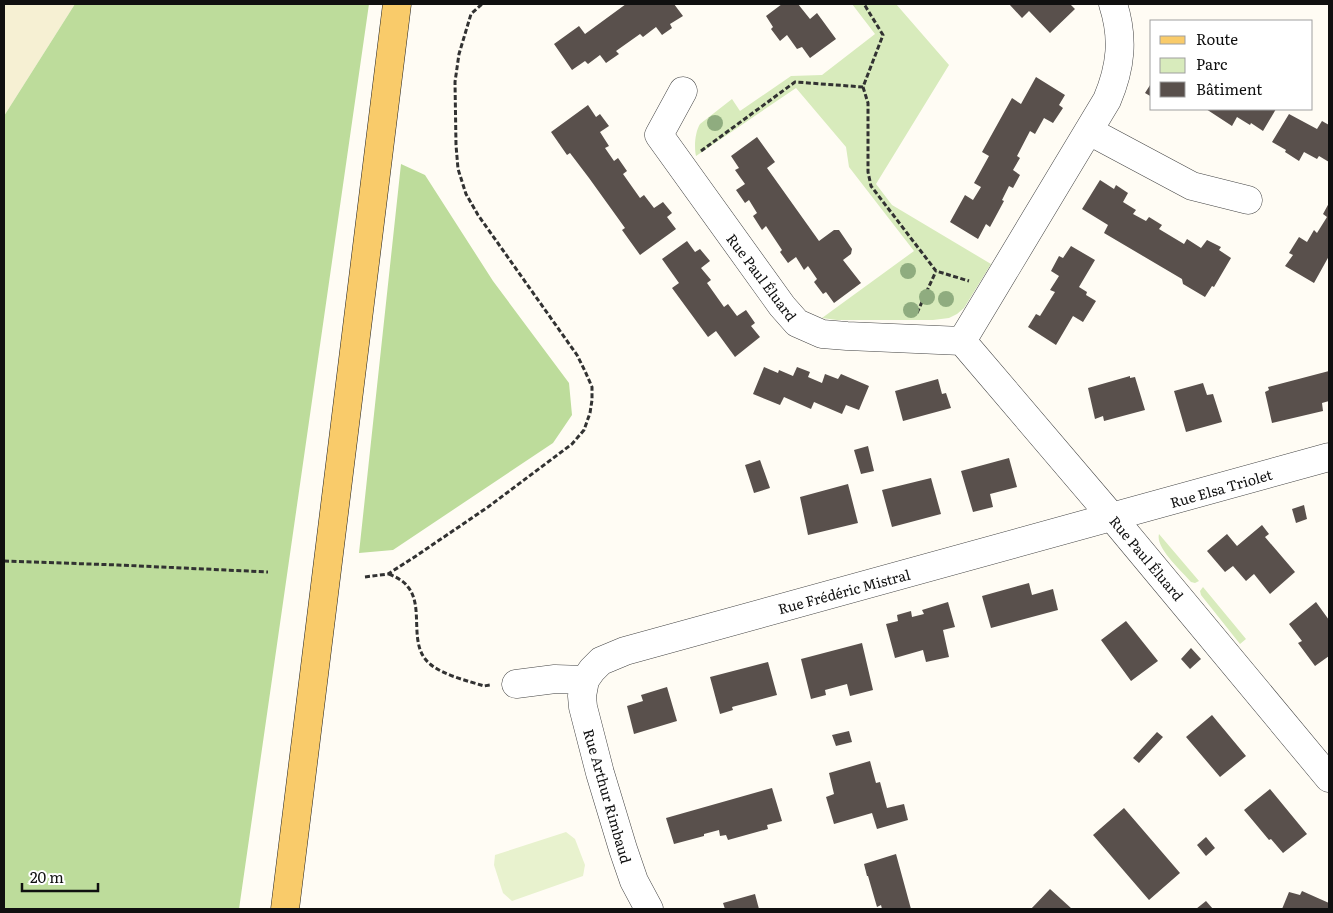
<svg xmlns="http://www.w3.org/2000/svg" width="1333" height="913" font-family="Literata,serif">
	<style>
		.farmland { fill: #f6f0d3 }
		.green { fill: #d8ebbc }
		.forest { fill: #bddc9b }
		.pitch { fill: #e8f2ce }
		.building { fill: #59504c }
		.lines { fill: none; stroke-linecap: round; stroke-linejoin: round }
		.minor-casing { stroke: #434343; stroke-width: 29 }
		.major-casing { stroke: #212121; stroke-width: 29 }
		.path { stroke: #323232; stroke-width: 3; stroke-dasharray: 5 2.5; stroke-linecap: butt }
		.minor { stroke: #fff; stroke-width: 28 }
		.major { stroke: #f9cb6a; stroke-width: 28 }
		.tree { fill: #8fac7f }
		.labels { text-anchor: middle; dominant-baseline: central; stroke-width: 5; stroke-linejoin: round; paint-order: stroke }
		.street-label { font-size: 14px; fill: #101010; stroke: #fff }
	</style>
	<rect width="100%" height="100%" fill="#fffcf4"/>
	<path class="farmland" d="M4,4h71l-71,112z"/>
	<path class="green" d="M852,4h44l53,61 -73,119 16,21 99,59 -27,44 -7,6 -8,4 -16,2h-96l-15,-2 92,-67 -65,-84 -3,-20 -50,-59 -100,68c-2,-9 -1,-24 4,-32l32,-25 8,12 51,-35 31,-1 53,-41z
		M1159,534l40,47 -4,2 -4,-1c-9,-11 -36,-34 -32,-48z
		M1203,587l43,52 -6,5 -39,-49 -1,-4z"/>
	<path class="forest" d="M75,4h294l-130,905h-235v-793z
		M401,164l24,11 68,106 76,102 3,32 -19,28 -160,107 -34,3z"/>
	<path class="pitch" d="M566,832l9,7 10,26 -2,11 -71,25 -9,-8 -9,-28 1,-10z"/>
	<path class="building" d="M626,4h13l1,1 3,-1h31l9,12 -13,8 2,4 -10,7 -6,-8 -13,10 -3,-3 -24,17 3,3 -13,9 -6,-8 -12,9 -3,-3 -13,9 -18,-26 25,-18 6,8z
		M782,4h16l12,15 7,-6 19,26 -26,19 -8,-11 -5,2 -10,-14 -7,6 -9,-12 2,-2 -7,-11z
		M1009,4h61l5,5 -25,24 -21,-22 -7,7z
		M1036,77l29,18 -6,10 4,3 -10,15 -9,-5 -9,16 -5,-3 -13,25 3,2 -7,12 7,5 -7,13 -4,-2 -7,14 2,1 -14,26 -4,-3 -8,15 -28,-17 15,-27 8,5 8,-13 -7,-4 15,-27 -7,-4 30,-54 9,6z
		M1152,82v15l-7,-4z
		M588,105l8,12 4,-3 9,12 -9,6 9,14 -4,2 9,13 4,-3 9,13 -4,3 17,24 4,-3 10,13 9,-6 9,11 -5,4 9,12 -36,26 -18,-25 3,-2 -36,-50 -19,-25 -3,2 -16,-23z
		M1206,109h70l-13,22 -12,-8 -1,2 -13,-8 -5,9z
		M1289,114l28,15 5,-8 7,4v37l-10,-6 -2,3 -13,-7 -5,9 -14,-9 1,-2 -14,-8z
		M757,137l18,25 -8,6 52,73 15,-11h5l13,19 -1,5 -8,6 18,23 -27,20 -8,-11 -3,2 -9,-12 3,-3 -9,-13 -4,4 -8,-13 -8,6 -8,-11 2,-2 -16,-24 -4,4 -9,-14 4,-3 -8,-13 -4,3 -9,-13 9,-6 -10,-14 4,-2 -8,-12z
		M1100,180l14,9 2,-4 12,8 -5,9 13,8 -3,4 13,7 3,-4 13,8 -3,4 25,15 3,-5 14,9 6,-8 14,7 -2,3 12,8 -17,29 -2,-1 -7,11 -22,-13 -1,-5 -78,-46 4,-8 -26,-16z
		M1329,203v53l-15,27 -29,-17 8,-11 -4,-2 10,-16 8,5 7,-12 3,3 10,-16 -4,-3z
		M687,241l8,11 5,-3 10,12 -9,7 10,12 -4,3 17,24 4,-3 9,12 9,-6 9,13 -4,3 9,11 -25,20 -19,-26 -8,6 -36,-49 7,-5 -17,-24z
		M1071,246l24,14 -16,27 8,5 -1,3 10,6 -13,21 -10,-6 -17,29 -28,-18 8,-13 4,2 15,-24 -5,-2 9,-14 -8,-5 8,-15 4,2z
		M764,367l14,6 1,-3 14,6 4,-9 13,5 -2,5 14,6 3,-9 13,5 3,-5 28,12 -10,24 -13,-5 -4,9 -28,-12 -3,7 -27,-12 -4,8 -27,-11z
		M1329,371v30l-7,2 1,8 -51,12 -7,-31 4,-2 -1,-3z
		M1130,376v2l5,-1 10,33 -41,11 -1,-5 -8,3 -7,-31z
		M938,379l4,15 4,-1 5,15 -48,13 -8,-30z
		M1203,383l4,12 6,-1 9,28 -36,10 -12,-41z
		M868,446l6,25 -13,3 -7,-24z
		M1009,458l8,29 -27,7 3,13 -20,5 -12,-41z
		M760,460l10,28 -16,5 -9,-28z
		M931,478l10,36 -49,13 -10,-37z
		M848,484l10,39 -50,12 -8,-38z
		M1304,505l3,14 -11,4 -4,-14z
		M1262,525l7,9 -4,3 30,35 -25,22 -16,-20 -8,7 -13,-15 -8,6 -18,-21 20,-17 10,12z
		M1029,583l3,12 21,-6 5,21 -67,18 -9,-32z
		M948,602l7,25 -12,3 6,27 -23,5 -3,-12 -28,8 -9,-34 12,-3 -1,-6 14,-4 1,6 12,-3 -2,-4z
		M1316,602l13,18v36l-14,10 -17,-23 4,-2 -13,-17z
		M1126,621l32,40 -27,20 -30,-41z
		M862,643l11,47 -23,6 -3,-12 -22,6 1,5 -15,4 -10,-40z
		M1191,648l10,11 -11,10 -9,-10z
		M768,662l9,33 -45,12 1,3 -13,4 -10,-37z
		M667,687l10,34 -43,13 -7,-28 16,-5 -2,-6z
		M1212,715l34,41 -26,21 -34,-40z
		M849,731l3,11 -16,4 -4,-11z
		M1157,732l6,5 -24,26 -6,-5z
		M870,761l6,22 4,-1 7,26 17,-4 4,16 -31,9 -5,-16 -38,11 -8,-27 8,-3 -5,-21z
		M772,788l10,33 -15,4 1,4 -40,11 -2,-5 -6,1 -1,-6 -15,4v2l-30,8 -8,-26z
		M1270,789l37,45 -24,19 -12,-14 -2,1 -25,-30z
		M1124,808l56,65 -31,27 -56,-65z
		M1206,837l9,11 -9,8 -9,-11z
		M896,854l15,55h-29l-1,-4 -4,2 -9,-31h-1l-3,-12z
		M1050,889l22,20h-41z
		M1302,891l27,12v6h-47l7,-17 11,3z
		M755,894l4,15h-34l-2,-6z
		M1206,901l7,8h-17z"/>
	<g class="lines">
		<g class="minor-casing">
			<path id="minor" d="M683,91l-24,44 123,171 15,17 25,11 25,2 115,5 150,176 217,261
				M1089,131l103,55 56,14
				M962,341l145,-241c14,-33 17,-62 6,-96
				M516,684l39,-5 30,1
				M649,909l-15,-28 -11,-32 -23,-76 -17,-66 -1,-11 3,-16 7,-10 9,-9 24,-10 704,-194"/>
		</g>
		<g class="major-casing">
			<path id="major" d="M285,909l112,-905"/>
		</g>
		<path class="path" d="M863,87l5,16v69l3,14 65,85 33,10
			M701,151l94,-69 68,5 20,-52 -19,-31
			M917,313l19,-42
			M4,561l114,4 150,7
			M389,574c7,3 15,7 19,13 17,21 -1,58 22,77 13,11 38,17 54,22l6,-1
			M365,577l23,-3 28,-18 72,-49 84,-63 12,-14 6,-17 2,-13v-13l-7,-16 -8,-16 -99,-140 -12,-21 -8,-25 -2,-24 -1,-63 4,-28 12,-40 11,-10"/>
		<use href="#minor" class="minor"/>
		<use href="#major" class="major"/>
	</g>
	<g class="tree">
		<circle cx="715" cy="123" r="8"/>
		<circle cx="908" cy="271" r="8"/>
		<circle cx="927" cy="297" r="8"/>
		<circle cx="946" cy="299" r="8"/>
		<circle cx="911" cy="310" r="8"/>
	</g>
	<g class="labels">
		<g class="street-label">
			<text transform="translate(762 277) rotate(53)">Rue Paul Éluard</text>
			<text transform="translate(1221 488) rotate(-16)">Rue Elsa Triolet</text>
			<text transform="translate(1147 558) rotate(50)">Rue Paul Éluard</text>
			<text transform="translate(844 591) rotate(-15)">Rue Frédéric Mistral</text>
			<text transform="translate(608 796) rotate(74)">Rue Arthur Rimbaud</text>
		</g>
	</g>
	<rect width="1333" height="913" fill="none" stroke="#101010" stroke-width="10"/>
	<rect x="1150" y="20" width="162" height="90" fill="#ffffff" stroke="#9f9f9f"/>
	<rect x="1160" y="36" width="25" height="8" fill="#f9cb6a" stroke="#9f9f9f"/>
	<text x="1196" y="45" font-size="15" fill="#101010">Route</text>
	<rect x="1160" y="58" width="25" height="15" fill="#d8ebbc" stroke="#9f9f9f"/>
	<text x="1196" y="70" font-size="15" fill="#101010">Parc</text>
	<rect x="1160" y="82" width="25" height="15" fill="#59504c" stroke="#9f9f9f"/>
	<text x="1196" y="95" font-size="15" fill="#101010">Bâtiment</text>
	<path d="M22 883v8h76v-8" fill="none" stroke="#101010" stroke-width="2.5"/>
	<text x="30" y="883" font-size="15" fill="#101010" stroke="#ffffff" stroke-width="4" paint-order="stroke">20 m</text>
</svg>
